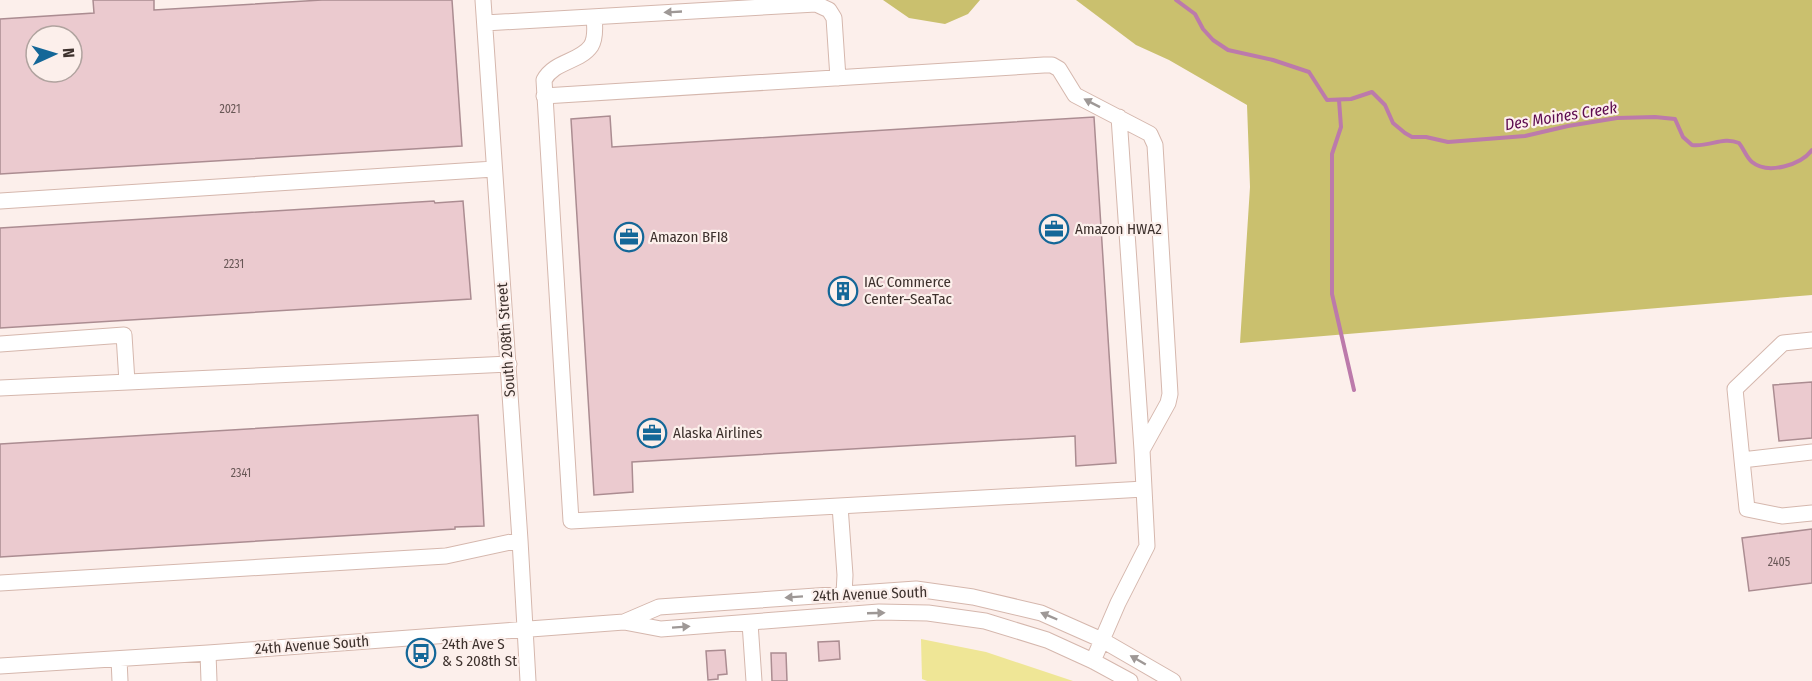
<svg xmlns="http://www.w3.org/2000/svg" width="1812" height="681" font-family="'Fira Sans Condensed',sans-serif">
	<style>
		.green { fill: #efe696 }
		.forest { fill: #cac06e }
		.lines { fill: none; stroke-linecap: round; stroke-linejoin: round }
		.stream { stroke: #bc7aab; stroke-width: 4 }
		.building { fill: #ebcacf; stroke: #ab8c91; stroke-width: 1.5; fill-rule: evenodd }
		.minor-casing { stroke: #d5b7ad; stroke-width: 17 }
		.minor { stroke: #fff; stroke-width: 15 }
		.oneway { fill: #9e9896 }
		.labels { text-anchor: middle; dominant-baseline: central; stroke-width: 4.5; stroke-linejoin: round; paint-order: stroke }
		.number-label { font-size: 12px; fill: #685756 }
		.poi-label { font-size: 15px; fill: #3d312d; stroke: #fcefeb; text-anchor: start }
		.street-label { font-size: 15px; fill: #3d312d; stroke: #fcefeb }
		.water-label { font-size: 16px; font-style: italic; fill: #5c0a4e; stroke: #fcefeb }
	</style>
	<rect width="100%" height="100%" fill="#fcefeb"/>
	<path class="green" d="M921,639l65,13 87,29h-146l-5,-2z"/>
	<path class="forest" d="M883,0h97l-12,14 -23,10 -36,-6z
		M1076,0h736v295l-572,48 10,-156 -3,-82 -78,-45 -33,-15z"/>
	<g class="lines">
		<path class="stream" d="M1176,0l19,14 8,15 10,11 15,10 45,10 36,12 18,28 24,-1 21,-7 13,13 8,18 12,10 7,4h14l22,5 77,-6 43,-10 49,-8 38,-1 20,2 8,18 9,8c18,2 31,-9 47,-2 5,6 7,14 13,19 16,13 49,3 60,-12
			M1339,100l2,27 -9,27v140l22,96"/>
	</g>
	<path class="building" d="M93,0h61v10l168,-10h130l10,146 -462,28v-155l94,-6zM36,36h36v36h-36z
		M610,116l2,31 482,-30 22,346 -40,3 -1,-30 -443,26 1,30 -39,3 -23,-376z
		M434,201l1,2 28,-2 8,98 -471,29v-100z
		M1812,382v56l-33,3 -6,-56z
		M478,415l6,111 -29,1v2l-455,28v-113z
		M1812,529v54l-63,8 -7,-53z
		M839,641l1,18 -21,2 -1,-19z
		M725,650l2,24 -9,1v4l-10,1 -2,-29z
		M771,653h15l1,28h-15z"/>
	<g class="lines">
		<g class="minor-casing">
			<path id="minor" d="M483,0l37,540 8,141
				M594,17c1,9 2,21 -3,29 -11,16 -37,15 -47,34l27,441 573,-32
				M485,23l331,-19 13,6 5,8 4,60
				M544,96l500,-31h8l7,4 16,26 75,39 5,11 15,249 -2,9 -26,47
				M0,201l494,-32
				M0,344l124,-9 3,47
				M0,388l509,-24
				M1812,452l-70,8 5,49 35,7 30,-3
				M1742,460l-7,-71 48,-46 29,-3
				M840,506l5,69 -1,19
				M0,583l446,-27 74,-16
				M624,622l35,-15 257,-18 57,8 68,16 61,27 71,41
				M750,623l4,58
				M208,653l1,28
				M119,659l1,22
				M1093,661l25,-58 29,-57 -5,-96 -23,-333
				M0,666l208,-13 416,-31 37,7 218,-17 49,1 57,8 62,19 46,21 37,20"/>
		</g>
		<use href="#minor" class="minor"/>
	</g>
	<defs><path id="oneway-solid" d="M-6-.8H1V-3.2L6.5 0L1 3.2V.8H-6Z" transform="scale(1.5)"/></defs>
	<g class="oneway">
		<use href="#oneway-solid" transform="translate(673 12) rotate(177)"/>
		<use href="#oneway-solid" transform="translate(1092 103) rotate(-153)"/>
		<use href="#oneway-solid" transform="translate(794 597) rotate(176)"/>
		<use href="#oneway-solid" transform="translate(876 613) rotate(-2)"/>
		<use href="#oneway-solid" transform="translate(1049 616) rotate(-157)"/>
		<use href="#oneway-solid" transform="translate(681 627) rotate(-4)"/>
		<use href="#oneway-solid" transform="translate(1138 660) rotate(-150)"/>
	</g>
	<defs>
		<g id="office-ring" transform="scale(1.5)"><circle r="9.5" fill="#fcefeb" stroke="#146798" stroke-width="1.5"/><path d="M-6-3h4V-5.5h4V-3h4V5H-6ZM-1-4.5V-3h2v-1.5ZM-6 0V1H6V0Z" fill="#146798"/></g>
		<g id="building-ring" transform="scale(1.5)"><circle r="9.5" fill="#fcefeb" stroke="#146798" stroke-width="1.5"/><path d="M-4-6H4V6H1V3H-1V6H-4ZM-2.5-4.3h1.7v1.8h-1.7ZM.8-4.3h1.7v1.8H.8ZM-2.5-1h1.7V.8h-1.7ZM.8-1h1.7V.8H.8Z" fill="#146798"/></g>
		<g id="bus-ring" transform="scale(1.5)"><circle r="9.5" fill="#fcefeb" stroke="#146798" stroke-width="1.5"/><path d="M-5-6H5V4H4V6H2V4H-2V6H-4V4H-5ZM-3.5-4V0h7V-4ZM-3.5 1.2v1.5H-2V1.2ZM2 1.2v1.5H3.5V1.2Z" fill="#146798"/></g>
	</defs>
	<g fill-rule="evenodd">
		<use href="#office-ring" x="1054" y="229"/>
		<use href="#office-ring" x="629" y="237"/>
		<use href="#building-ring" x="843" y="291"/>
		<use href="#office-ring" x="652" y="433"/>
		<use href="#bus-ring" x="421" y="653"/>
	</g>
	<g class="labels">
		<g class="number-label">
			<text x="230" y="109">2021</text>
			<text x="234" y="264">2231</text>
			<text x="241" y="473">2341</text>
			<text x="1779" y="562">2405</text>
		</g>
		<g class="poi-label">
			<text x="1075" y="229">Amazon HWA2</text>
			<text x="650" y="237">Amazon BFI8</text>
			<text x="864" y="282">IAC Commerce<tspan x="864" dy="17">Center–SeaTac</tspan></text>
			<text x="673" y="433">Alaska Airlines</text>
			<text x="442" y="644">24th Ave S<tspan x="442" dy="17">&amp; S 208th St</tspan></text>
		</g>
		<g class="street-label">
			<text transform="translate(506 340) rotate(-94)">South 208th Street</text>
			<text transform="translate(870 594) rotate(-2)">24th Avenue South</text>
			<text transform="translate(312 645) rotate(-4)">24th Avenue South</text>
		</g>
		<g class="water-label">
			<text transform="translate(1561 116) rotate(-9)">Des Moines Creek</text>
		</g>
	</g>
	<g transform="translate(54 54) rotate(86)"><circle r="28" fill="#fcefeb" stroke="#b0a39f" stroke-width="1.5"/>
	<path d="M0-4.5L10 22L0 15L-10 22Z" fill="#146798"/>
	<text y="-9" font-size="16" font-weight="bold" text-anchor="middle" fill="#3d312d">N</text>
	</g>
</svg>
